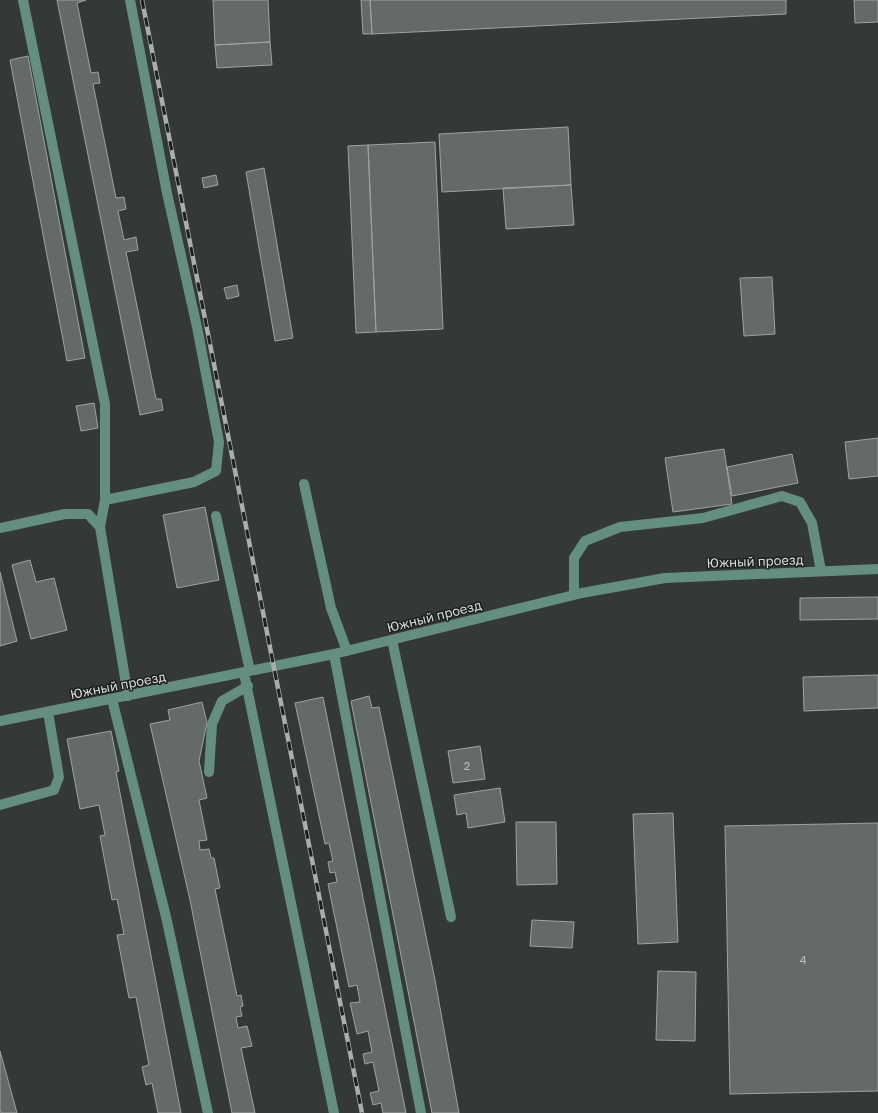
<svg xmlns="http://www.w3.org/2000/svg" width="878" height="1113" font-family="'Golos Text',sans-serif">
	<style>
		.building { fill: #646a68; stroke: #9da4a1 }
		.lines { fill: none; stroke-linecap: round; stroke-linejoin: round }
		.minor { stroke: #658e82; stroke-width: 10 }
		.rail-casing { stroke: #aaaeac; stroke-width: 4.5 }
		.rail { stroke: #1d201f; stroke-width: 3; stroke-dasharray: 9; stroke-linecap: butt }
		.labels { text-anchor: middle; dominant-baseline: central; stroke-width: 3; stroke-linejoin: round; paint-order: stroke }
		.number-label { font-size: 11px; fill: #bbc0be }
		.street-label { font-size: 13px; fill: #d8dcda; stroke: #1d201f }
	</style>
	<rect width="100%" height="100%" fill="#343937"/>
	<path class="building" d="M57,0h29l-9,3 14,70 7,-1 2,11 -7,1 23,114 8,-1 2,12 -8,2 6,29 12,-3 2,13 -12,2 30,147h5l2,11 -23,5z
		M213,0h55l2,42 -55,3z
		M361,0h9l2,34h-9z
		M370,0h416v14l-414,20z
		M854,0h24v22l-23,1z
		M270,42l2,23 -55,3 -2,-23z
		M28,56l57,302 -18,3 -57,-301z
		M568,127l3,58 -129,7 -3,-58z
		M435,142l8,187 -67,3 -8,-187z
		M368,145l8,187 -20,1 -8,-187z
		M264,168l29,170 -18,3 -29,-169z
		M216,175l2,10 -14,3 -2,-10z
		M571,185l3,40 -68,4 -3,-41z
		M772,277l3,57 -31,2 -4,-58z
		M237,285l2,11 -12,3 -3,-11z
		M94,403l4,25 -17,3 -5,-25z
		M878,438v38l-29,3 -4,-37z
		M724,449l8,55 -59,8 -8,-54z
		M792,454l6,29 -66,13 -5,-29z
		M205,507l14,73 -42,8 -14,-73z
		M30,560l6,22 18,-4 13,52 -36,9 -19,-74z
		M0,572l17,69 -17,5z
		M878,597v22l-78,1v-22z
		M878,675v33l-74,3 -1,-34z
		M369,696l3,12 7,-1 56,273 24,133h-27l-81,-412z
		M323,697l83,416h-23l-2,-10 -8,2 -3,-12 9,-2 -6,-29 -8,2 -2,-10 9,-2 -4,-21 -11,3 -7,-31 10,-1 -3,-17 -8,2 -21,-103 9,-2 -2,-10 -5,1 -2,-11 5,-1 -4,-18 -4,1 -30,-141z
		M202,702l5,21 -8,38 8,37 -8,2 8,40 -8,1 1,9 9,-1 2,9h3l6,30 -5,1 22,107 4,-1 2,11 -3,1 2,9 -6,1 2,11 9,-2 5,20 -11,2 14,65h-23l-42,-213 -40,-176 20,-4 -2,-10z
		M111,731l8,40 -3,1 65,341h-23l-6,-30 -6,2 -4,-18 7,-2 -13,-68 -7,1 -12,-63 7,-1 -7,-35 -5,1 -12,-64 5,-1 -6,-30 -19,4 -13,-70z
		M480,746l5,33 -32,4 -5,-32z
		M500,788l5,34 -37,6 -2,-15 -9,2 -3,-20z
		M673,813l5,129 -40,2 -5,-130z
		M516,822h40l1,62 -40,1z
		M878,823v268l-148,3 -5,-268z
		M532,920l42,2 -2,26 -42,-2z
		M658,971l38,1 -1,69 -39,-1z
		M0,1051l17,62h-16l-1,-3z"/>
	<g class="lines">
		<path class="minor" d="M23,0l82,404v96l-5,27
			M304,484l27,124 16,43
			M105,500l89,-18 22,-11 3,-29 -22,-115 -30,-134 -37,-193
			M216,516l34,155
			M0,528l65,-14h23l12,13 28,169
			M574,595v-37l11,-17 35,-14 83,-9 79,-22 18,6 12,21 9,48
			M392,640l59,277
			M334,654l87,459
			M244,673l90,440
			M112,699l55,222 41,192
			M0,721l334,-67 248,-61 83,-15 213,-9
			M209,772l3,-48 10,-23 26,-15
			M0,805l54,-15 5,-13 -11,-65"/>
		<g class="rail-casing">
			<path id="rail" d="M142,0l220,1113"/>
		</g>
		<use href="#rail" class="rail"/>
	</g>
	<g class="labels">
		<g class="number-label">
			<text x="467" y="765">2</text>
			<text x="803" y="959">4</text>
		</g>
		<g class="street-label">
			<text transform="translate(755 561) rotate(-2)">Южный проезд</text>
			<text transform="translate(434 616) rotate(-14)">Южный проезд</text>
			<text transform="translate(118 685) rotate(-11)">Южный проезд</text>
		</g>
	</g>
</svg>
